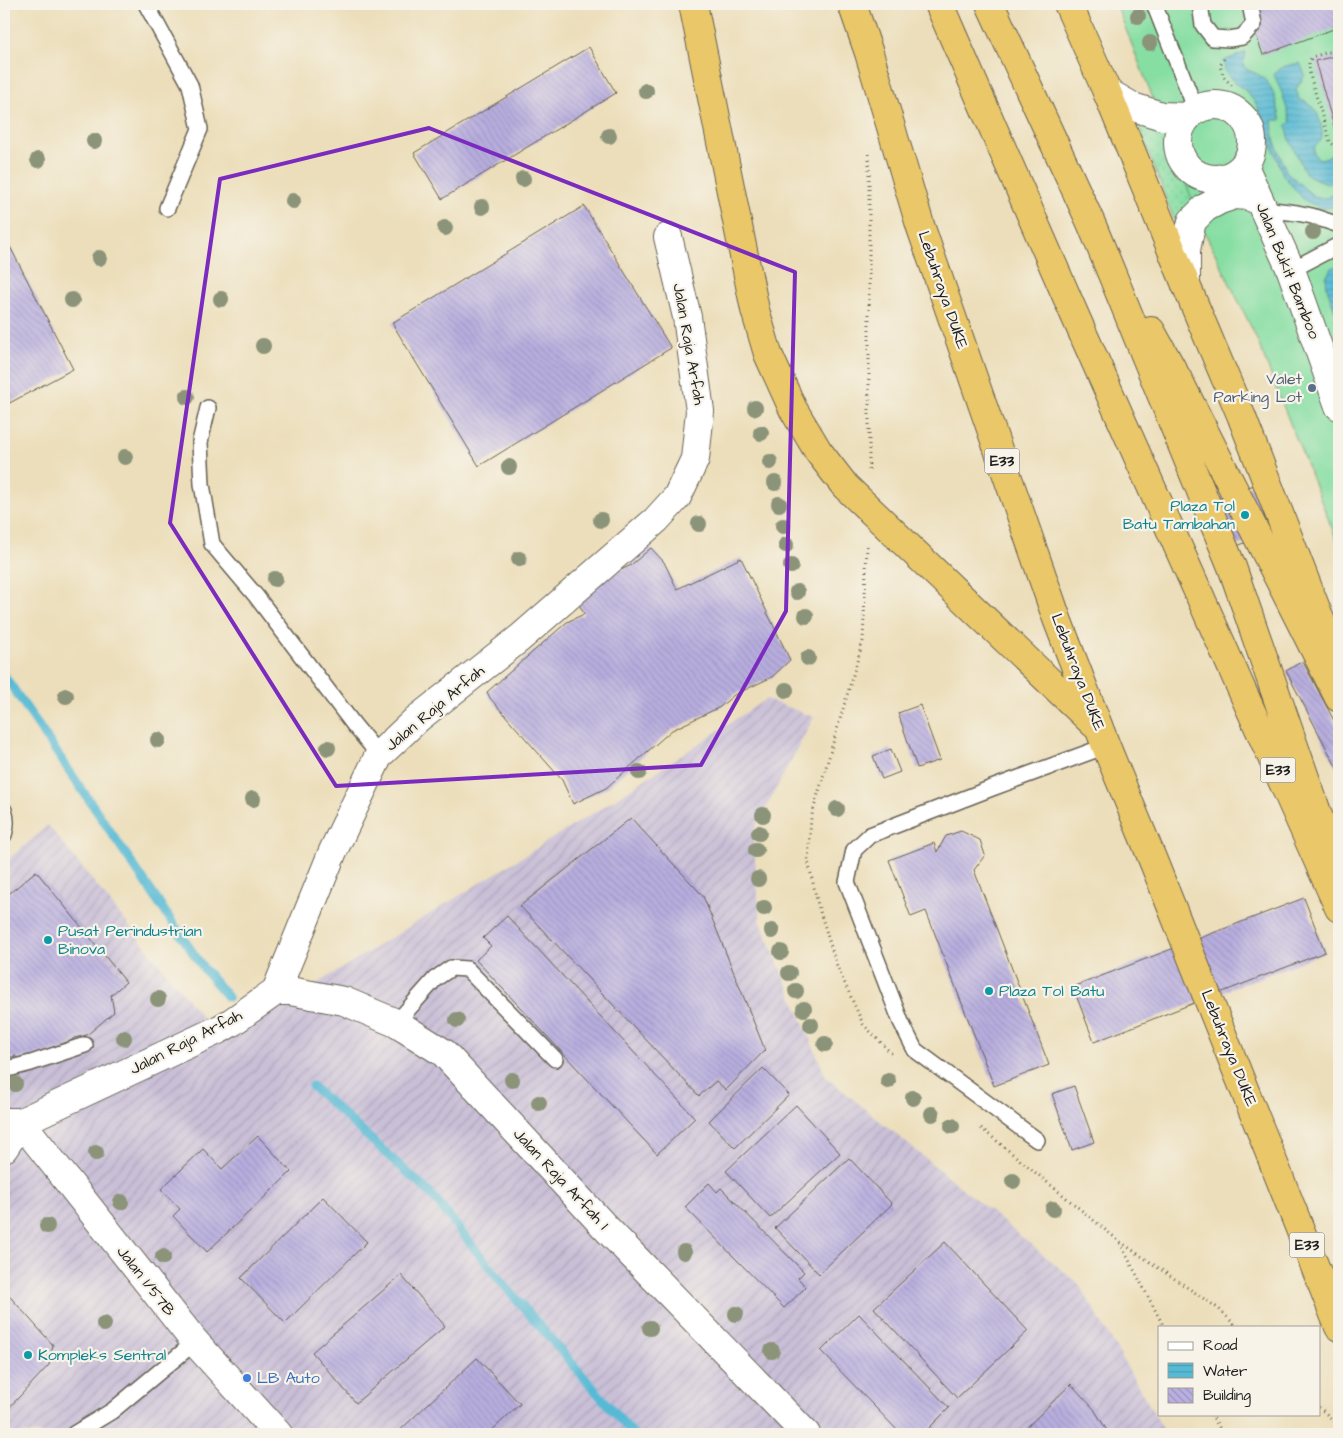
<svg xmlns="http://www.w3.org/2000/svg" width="1343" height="1438" font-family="'Architects Daughter',sans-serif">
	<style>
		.industrial { fill: url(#industrial-furrows) }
		.grass { fill: url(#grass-dots); stroke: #517d60 }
		.garden { fill: #86dea3; stroke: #517d60 }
		.water { fill: url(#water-rules); stroke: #396b78 }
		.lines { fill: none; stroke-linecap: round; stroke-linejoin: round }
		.stream { stroke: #56bad4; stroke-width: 9 }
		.building { fill: url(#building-back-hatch) }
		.service-casing { stroke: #656053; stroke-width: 18 }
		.minor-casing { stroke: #656053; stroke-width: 30 }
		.motorway-casing { stroke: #656053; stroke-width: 30 }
		.path { stroke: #656053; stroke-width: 3; stroke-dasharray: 1 4; stroke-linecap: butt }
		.service { stroke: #fff; stroke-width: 15 }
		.minor { stroke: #fff; stroke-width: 28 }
		.motorway { stroke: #eac769; stroke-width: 28 }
		.tree { fill: #8b9379 }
		.marked { fill: none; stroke: #7b2cbf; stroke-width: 4; stroke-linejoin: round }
		.service-dot { fill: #5c6f8a; stroke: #f7f3e8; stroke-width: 2 }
		.culture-dot { fill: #0f9aa8; stroke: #f7f3e8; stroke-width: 2 }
		.shop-dot { fill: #3f7fe0; stroke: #f7f3e8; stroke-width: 2 }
		.labels { text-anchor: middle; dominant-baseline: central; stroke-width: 4.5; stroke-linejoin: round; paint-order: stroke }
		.shield { fill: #f7f3e8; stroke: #5e5c59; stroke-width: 1 }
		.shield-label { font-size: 15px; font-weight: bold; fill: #1c1c1c }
		.street-label { font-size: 16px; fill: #1c1c1c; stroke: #f7f3e8 }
		.service-label { font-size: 16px; fill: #4e5e75; stroke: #f7f3e8; text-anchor: end }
		.culture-label { font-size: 16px; fill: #0d838f; stroke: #f7f3e8; text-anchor: start }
		.shop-label { font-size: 16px; fill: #366cbe; stroke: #f7f3e8; text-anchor: start }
	</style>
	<defs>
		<pattern id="industrial-furrows" width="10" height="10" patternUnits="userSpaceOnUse" patternTransform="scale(1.25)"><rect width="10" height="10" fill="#c9bfd7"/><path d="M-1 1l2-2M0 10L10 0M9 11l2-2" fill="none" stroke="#aca4b8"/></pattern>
		<pattern id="grass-dots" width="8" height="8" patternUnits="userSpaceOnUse" patternTransform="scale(1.25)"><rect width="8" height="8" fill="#86dea3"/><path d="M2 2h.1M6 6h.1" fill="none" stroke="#73be8c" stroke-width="1.8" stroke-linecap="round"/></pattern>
		<pattern id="water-rules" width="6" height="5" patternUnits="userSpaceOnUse" patternTransform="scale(1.25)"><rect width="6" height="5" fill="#56bad4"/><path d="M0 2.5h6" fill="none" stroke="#4a9fb5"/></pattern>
		<pattern id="building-back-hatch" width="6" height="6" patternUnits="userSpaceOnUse" patternTransform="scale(1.25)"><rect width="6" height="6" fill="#b8aedf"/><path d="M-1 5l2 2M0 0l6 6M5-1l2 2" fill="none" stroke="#9e95bf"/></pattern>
	</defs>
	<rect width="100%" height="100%" fill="#f7f3e8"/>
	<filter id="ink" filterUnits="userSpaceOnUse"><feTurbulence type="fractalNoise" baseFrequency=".02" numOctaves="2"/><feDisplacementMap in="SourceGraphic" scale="10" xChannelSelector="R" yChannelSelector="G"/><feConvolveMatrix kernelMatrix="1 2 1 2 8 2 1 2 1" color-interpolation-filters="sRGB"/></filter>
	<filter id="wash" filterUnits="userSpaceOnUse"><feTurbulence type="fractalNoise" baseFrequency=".0096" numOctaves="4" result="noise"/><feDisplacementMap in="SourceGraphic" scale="20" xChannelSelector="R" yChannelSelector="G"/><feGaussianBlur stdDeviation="1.12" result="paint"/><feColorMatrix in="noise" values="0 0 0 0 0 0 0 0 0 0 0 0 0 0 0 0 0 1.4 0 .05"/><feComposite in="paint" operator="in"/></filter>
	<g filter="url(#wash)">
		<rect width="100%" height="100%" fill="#ecdeba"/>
		<path class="industrial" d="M766,699l48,18 -61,115 7,88 66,157 253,207 87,150h-1162v-571l44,-38 174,217 386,-238z"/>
		<path class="grass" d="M1136,120l34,6c-8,25 -4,30 6,54l21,6 -17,49z"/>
		<path class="garden" d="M1116,4h223v542l-84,-211 -49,-100z"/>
		<path class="water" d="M1246,52l-3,13c6,8 8,5 16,10 14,8 18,30 22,45h-9l2,19 12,32 17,16 13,11h11l8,-7 4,-1v17l-18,1 -17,-8 -21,-25 -26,-70 -11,-14 -11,-8 -10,-11 -1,-11z
			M1300,63l5,12 -9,14 3,10c5,2 10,4 14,8 5,4 12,27 8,33 -2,4 -7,5 -7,10 -1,5 3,7 6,9 7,-1 12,-6 19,-4v23l-13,6 -20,-10 -15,-31 -5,-17 5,-4 -9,-29 -8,-18c5,-9 16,-10 26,-12z
			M1339,265v57l-12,-34 -1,-11 6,-9z"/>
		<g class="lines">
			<path class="stream" d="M4,675l200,294 24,28
				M312,1086l119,108 68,85 134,155"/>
		</g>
		<g id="blocks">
			<path class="building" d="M1245,4h94v23l-76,28z
				M589,47l27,46 -174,106 -28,-46z
				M1339,55v81l-2,1 -22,-76z
				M584,206l87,142 -192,118 -87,-143z
				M4,235l69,134 -69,37z
				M1254,485l18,47 -35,14 -19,-47z
				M651,548l13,14 13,27 64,-31 49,102 -18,17 -38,18 -14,12 -48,23 -66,58 -33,16 -11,-24 -72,-82 -3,-6 80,-70 17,-8 -10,-20 57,-29z
				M1301,662h2l36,68v42l-53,-101z
				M920,705l20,55 -23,8 -19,-55z
				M891,749l9,23 -18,7 -9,-23z
				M631,818l72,78 62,154 -39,40 -10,-9 -17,15 -179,-190z
				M961,831l19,9 5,15 -11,15 75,195 -55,21 -68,-175 -15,6 -22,-57 45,-17 3,9 9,-16z
				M36,871l90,111 -15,13 3,17 -27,23 -13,3 -12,10 -50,11 4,-3 -12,3v-161z
				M1304,898l21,54 -231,90 -21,-55z
				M507,916l188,202 -38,36 -181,-194 15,-14 -8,-8z
				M763,1068l26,27 -54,53 -26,-27z
				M1074,1086l20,56 -22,8 -20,-56z
				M796,1105l44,48 -70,65 -44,-47z
				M258,1136l33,36 -84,80 -34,-36 7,-7 -19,-20 42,-40 19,20z
				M849,1158l43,46 -73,70 -44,-46z
				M709,1183l8,9 4,-4 83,84 -6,6 8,9 -22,21 -99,-101z
				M323,1197l44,45 -82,81 -44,-45z
				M945,1242l83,89 -71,67 -83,-90z
				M401,1275l44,51 -89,77 -44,-51z
				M4,1290l49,55 -4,20 -45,48z
				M859,1314l90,94 -26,26h-22l-80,-83z
				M477,1358l43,46 -32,30h-92z
				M1071,1384l23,25 15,25h-89z"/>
		</g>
	</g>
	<g filter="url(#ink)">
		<use href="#blocks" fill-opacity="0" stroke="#656053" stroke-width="1"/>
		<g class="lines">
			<g class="service-casing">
				<path id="service" d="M146,4l44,81 10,44 -33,79
					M1154,4l42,106
					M1200,4l3,21 10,13 16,1 13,-2 12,-13 -4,-20
					M1264,209l33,4 15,3 27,9
					M1291,270l48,-25
					M208,408l-8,34 2,42 10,60 44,52 98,129 25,30
					M4,810c3,9 3,16 0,25
					M396,1023l39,-44 16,-11 16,1 88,90
					M4,1070l27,-7 54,-18
					M1037,1140l-122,-90 -14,-28 -54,-140 7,-32 16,-15 122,-47 114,-42
					M74,1434l38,-23 83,-69"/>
			</g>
			<g class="minor-casing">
				<path id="minor" d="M1107,92l26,15 29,9 25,1
					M1178 142a37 37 0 1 1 74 0a37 37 0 1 1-74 0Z
					M1244,166l47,104 48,136
					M1186,285v-35l6,-29 13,-13 15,-8 15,-5 13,1 12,5
					M276,991h14l54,10 52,22 48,30 161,174 201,207
					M4,1122h17l199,-93 12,-7 44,-31 57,-140 46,-96 38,-36 103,-81 136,-118 21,-23 18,-38 5,-48 -13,-94 -19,-80
					M21,1122l174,220 83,92
					M4,1148l17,-26"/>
			</g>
			<g class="motorway-casing">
				<path id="motorway" d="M693,4l62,306 13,44 25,55 25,42 27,35 249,238
					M852,4l17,49 51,172 137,394 49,127 48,117 185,464
					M939,4l137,314 263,590
					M990,4l101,219 141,344 96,277
					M1068,4l39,88 79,193 55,130 98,253
					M1151,331l30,54 158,313"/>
			</g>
			<path class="path" d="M1339,49l-27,8 -3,5v10l21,70 5,4h4
				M1224,59l-4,7 4,11 8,9
				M869,154v316
				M867,546l-4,95 -52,177 -3,43 10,44 19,61 26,58 29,30
				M981,1128l138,113 100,68 18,18
				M1120,1243l44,84
				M1319,1407l20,19
				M1211,1414l12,20"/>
			<use href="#service" class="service"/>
			<use href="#minor" class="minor"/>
			<use href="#motorway" class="motorway"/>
		</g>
		<g class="tree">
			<circle cx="1138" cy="16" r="8"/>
			<circle cx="1150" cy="43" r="8"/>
			<circle cx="646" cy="91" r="8"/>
			<circle cx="609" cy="136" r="8"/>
			<circle cx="94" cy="141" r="8"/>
			<circle cx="38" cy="160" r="8"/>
			<circle cx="523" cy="179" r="8"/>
			<circle cx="293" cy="201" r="8"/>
			<circle cx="482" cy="207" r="8"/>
			<circle cx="445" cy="228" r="8"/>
			<circle cx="1313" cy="232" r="8"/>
			<circle cx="99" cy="258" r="8"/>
			<circle cx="221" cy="299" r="8"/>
			<circle cx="72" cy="300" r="8"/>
			<circle cx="263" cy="346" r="8"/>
			<circle cx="187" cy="397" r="8"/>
			<circle cx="755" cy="408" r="8"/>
			<circle cx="761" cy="433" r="8"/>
			<circle cx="125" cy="457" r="8"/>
			<circle cx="770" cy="462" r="8"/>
			<circle cx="509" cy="467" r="8"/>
			<circle cx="775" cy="483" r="8"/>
			<circle cx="779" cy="504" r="8"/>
			<circle cx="601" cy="520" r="8"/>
			<circle cx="699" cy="524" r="8"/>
			<circle cx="783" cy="526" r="8"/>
			<circle cx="786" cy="545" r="8"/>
			<circle cx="519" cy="559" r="8"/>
			<circle cx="791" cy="566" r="8"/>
			<circle cx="275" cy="579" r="8"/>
			<circle cx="797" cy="592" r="8"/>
			<circle cx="806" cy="616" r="8"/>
			<circle cx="808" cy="658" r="8"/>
			<circle cx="786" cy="690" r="8"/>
			<circle cx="66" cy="696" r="8"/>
			<circle cx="158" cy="740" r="8"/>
			<circle cx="328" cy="748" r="8"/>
			<circle cx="639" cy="772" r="8"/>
			<circle cx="253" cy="799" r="8"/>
			<circle cx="837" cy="809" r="8"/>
			<circle cx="763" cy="815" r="8"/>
			<circle cx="759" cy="833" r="8"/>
			<circle cx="756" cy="850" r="8"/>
			<circle cx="758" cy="879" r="8"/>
			<circle cx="764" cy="908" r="8"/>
			<circle cx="772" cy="931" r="8"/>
			<circle cx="781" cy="952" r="8"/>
			<circle cx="789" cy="973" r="8"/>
			<circle cx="796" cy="991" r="8"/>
			<circle cx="158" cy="999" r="8"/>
			<circle cx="804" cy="1009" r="8"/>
			<circle cx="457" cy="1020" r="8"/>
			<circle cx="811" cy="1025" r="8"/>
			<circle cx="124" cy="1038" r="8"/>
			<circle cx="825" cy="1044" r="8"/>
			<circle cx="512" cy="1080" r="8"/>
			<circle cx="888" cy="1081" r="8"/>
			<circle cx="15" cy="1084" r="8"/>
			<circle cx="913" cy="1098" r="8"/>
			<circle cx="539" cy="1103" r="8"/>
			<circle cx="932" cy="1114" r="8"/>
			<circle cx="952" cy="1126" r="8"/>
			<circle cx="96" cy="1153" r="8"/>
			<circle cx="1013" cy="1181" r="8"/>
			<circle cx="121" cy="1202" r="8"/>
			<circle cx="1053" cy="1209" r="8"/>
			<circle cx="47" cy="1226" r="8"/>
			<circle cx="684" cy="1252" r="8"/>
			<circle cx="163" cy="1257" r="8"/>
			<circle cx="736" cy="1314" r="8"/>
			<circle cx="104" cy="1324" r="8"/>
			<circle cx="650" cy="1328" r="8"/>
			<circle cx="772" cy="1351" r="8"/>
		</g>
	</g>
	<path class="marked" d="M429,128l366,144 -9,339 -85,154 -365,21 -166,-263 50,-344z"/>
	<circle class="service-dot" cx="1312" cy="388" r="5"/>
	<g class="culture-dot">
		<circle cx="1245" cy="515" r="5"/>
		<circle cx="48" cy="940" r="5"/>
		<circle cx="989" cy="991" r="5"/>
		<circle cx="28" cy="1355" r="5"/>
	</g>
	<circle class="shop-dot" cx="247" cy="1378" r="5"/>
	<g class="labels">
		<g class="shield">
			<rect x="984.5" y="448.5" width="35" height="25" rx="4"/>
			<rect x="1260.5" y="757.5" width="35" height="25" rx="4"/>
			<rect x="1289.5" y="1232.5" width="35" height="25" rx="4"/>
		</g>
		<g class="shield-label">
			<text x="1002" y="461">E33</text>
			<text x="1278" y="770">E33</text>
			<text x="1307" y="1245">E33</text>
		</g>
		<g class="street-label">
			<text transform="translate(1288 271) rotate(68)">Jalan Bukit Bamboo</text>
			<text transform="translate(943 290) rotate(71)">Lebuhraya DUKE</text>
			<text transform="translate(689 344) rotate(80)">Jalan Raja Arfah</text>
			<text transform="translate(1078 672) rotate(69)">Lebuhraya DUKE</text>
			<text transform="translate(435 708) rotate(-40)">Jalan Raja Arfah</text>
			<text transform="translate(186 1042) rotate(-27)">Jalan Raja Arfah</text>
			<text transform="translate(1229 1048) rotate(68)">Lebuhraya DUKE</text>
			<text transform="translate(561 1179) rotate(47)">Jalan Raja Arfah 1</text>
			<text transform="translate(146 1281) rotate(52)">Jalan 1/57B</text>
		</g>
		<g class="service-label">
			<text x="1302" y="379">Valet<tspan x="1302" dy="18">Parking Lot</tspan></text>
		</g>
		<g class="culture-label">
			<text x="1235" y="506" text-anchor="end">Plaza Tol<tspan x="1235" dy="18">Batu Tambahan</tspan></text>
			<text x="58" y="931">Pusat Perindustrian<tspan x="58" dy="18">Binova</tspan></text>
			<text x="999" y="991">Plaza Tol Batu</text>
			<text x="38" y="1355">Kompleks Sentral</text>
		</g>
		<g class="shop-label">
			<text x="257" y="1378">LB Auto</text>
		</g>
	</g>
	<rect width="1343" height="1438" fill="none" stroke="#f7f3e8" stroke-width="20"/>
	<rect x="1158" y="1326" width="162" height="90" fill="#f7f3e8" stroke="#9f9d96"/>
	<rect x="1168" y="1342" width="25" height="8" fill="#ffffff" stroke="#9f9d96"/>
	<text x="1203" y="1350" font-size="15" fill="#1c1c1c">Road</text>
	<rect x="1168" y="1363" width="25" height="15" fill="url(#water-rules)" stroke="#9f9d96"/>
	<text x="1203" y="1376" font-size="15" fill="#1c1c1c">Water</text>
	<rect x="1168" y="1388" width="25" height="15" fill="url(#building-back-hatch)" stroke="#9f9d96"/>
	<text x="1203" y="1400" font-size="15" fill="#1c1c1c">Building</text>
</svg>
